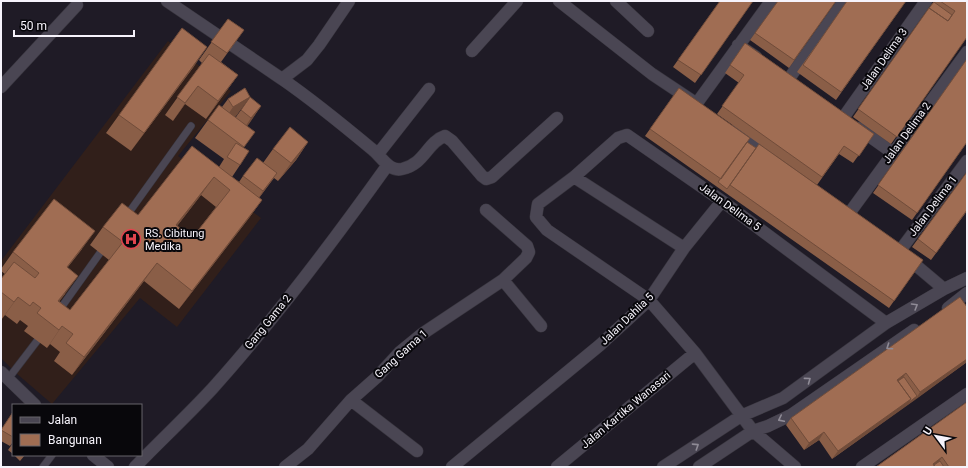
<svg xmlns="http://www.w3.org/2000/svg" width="968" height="468" font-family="Roboto,sans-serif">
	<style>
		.medical { fill: #311f1a }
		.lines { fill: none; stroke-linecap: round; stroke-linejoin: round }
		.lane-casing { stroke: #38353e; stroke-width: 8 }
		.street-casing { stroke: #38353e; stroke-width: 13 }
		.secondary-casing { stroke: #38353e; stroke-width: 13 }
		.lane { stroke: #4a4653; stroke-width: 7 }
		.street { stroke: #4a4653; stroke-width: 12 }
		.secondary { stroke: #4a4653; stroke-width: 12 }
		.wall { fill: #8a5e47; fill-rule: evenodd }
		.shaded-wall { fill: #704c3a }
		.building { fill: #a06d53; stroke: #704c3a; fill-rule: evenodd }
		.oneway { stroke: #8f8b96 }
		.labels { text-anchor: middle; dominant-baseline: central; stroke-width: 4; stroke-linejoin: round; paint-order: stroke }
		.street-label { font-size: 11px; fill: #f6f3fb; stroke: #08070b }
		.poi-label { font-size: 11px; fill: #f6f3fb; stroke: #08070b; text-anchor: start }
	</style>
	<rect width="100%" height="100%" fill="#1f1b26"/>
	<path class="medical" d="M168,41l63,50 -53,65 83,62 -84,109 -37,-29 -88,106 -36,-31 -15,-15v-97z"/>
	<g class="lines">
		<g class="lane-casing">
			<path id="lane" d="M125,218l66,-92
				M58,312l42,-59
				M8,379l29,-38
				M43,467l9,-12"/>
		</g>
		<g class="street-casing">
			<path id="street" d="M167,1l115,78
				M349,1l-30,44 -12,15 -25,19c32,22 61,46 91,71 9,7 16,22 29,19 23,-5 25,-27 43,-33l7,5 30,35 4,3 6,-2 65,-59
				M559,1l93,73 39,26
				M616,1l32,30
				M738,45l18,12
				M472,51l45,-50
				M788,80l56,-79
				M1,87l76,-82
				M697,103l74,-102
				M843,118l83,-117
				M858,128l35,25
				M735,131l35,26
				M378,154l51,-65
				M574,177l110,71
				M486,210l41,36 2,6 -3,6 -23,22
				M848,215l119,-163
				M899,252l68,-91
				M906,257l38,32
				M948,308l19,-15
				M351,400l66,51
				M135,467c25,-26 52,-51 77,-78 63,-70 120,-146 175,-223
				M285,467l23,-18 43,-49 26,-23 23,-25 22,-18 81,-54 38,46
				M452,467l148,-122 49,-45 35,-52 38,-47
				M557,467l138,-114
				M663,467l78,-51 42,-18 103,-75 58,-34 23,-11
				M699,467l54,-36 15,-5 23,-11 123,-85
				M795,467l-42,-36 -58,-78 -46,-53 -102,-70 -11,-13 2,-13 36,-27 44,-39 9,-3 95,66 164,122
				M862,467l105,-73"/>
		</g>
		<g class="secondary-casing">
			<path id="secondary" d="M1,372l34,33
				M93,455l15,12"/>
		</g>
		<use href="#lane" class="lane"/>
		<use href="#street" class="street"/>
		<use href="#secondary" class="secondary"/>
	</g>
	<path class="wall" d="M720,1h33l-58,82 -22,-16z
		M836,1l-47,67 -39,-28 5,-7z
		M848,1h58l-70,99 -39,-28z
		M934,1h33v36l-76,107 -38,-27z
		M228,19l16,11 -23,32 17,13 -32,44 -21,-15 -12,17 -8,-6 37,-52 -3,-3z
		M745,43l129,91 -21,29 -14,-9 -22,31 -100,-71 22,-31 -14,-10z
		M967,59v83l-55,78 -39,-27z
		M195,65l-64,86 -25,-18 13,-18z
		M245,88l-8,27 -2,1 1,1 5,-7 20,-4 -14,20 -7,39 -8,12 7,5 4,-6 20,-13 10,-14 35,-7 -12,18 -18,21 -4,-3 -15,20 3,2 -13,18 -70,91 -35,-28 -72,94 -18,-14 6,-9 -10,-8 -3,4 -23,-17 4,-5 -8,-6 -3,4 -12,-9 -4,5v-41l4,-5 -4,-3v-2l12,-17 69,-3 -15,19 -2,26 -6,7 11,9 39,-50 -19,-15 13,-18 35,-12 81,-48 5,-8 -29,-21 13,-18 14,-13 6,-8zM201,195l15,12 -24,31 -15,-12z
		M679,88l68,54 176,118 -34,48 -244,-172z
		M967,172v39l-36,49 -19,-13z
		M960,297l7,65 -135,97 -13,-19 -15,10 -18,-25 5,-7z
		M967,402v65h-91z
		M13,412v30l-3,4 -9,-5v-11z
		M13,443v11l-5,-4z
		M14,455h11l-5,6z"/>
	<path class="shaded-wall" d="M207,47l-12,18 -64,86 13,-18z
		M238,75l-13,18 -19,26 12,-18z
		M198,86l-13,18 -12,17 12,-18z
		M250,97l-13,18 -16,10 12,-18z
		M261,106l-12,18 -10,12 12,-18z
		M308,142l-12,18 -18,21 13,-18z
		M277,173l-26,36 12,-18z
		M214,177l-13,18 -37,48 12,-18z
		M262,200l-13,18 -70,91 13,-18z
		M95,231l-13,18 -28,36 13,-18z
		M157,263l-13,18 -72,94 12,-18z
		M78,276l-13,18 -19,25 12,-18z
		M18,297l-13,18 -4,5 13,-18z
		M62,326l-12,18 -3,4 12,-18z
		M967,359v3l-52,38 5,-8z
		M906,373l-5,8 -6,4 2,-5z
		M917,396l-2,4 -83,59 6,-8 73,-52z
		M824,432l-5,8 -15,10 5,-7z
		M942,457l-5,8 -3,2 -1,-3z"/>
	<path class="building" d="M720,1h33l-52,74 -23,-15z
		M778,1h58l-42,59 -39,-27z
		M847,1h59l-65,91 -38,-27z
		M940,1h27v36l-70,100 -39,-28 71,-101 19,13 7,-10z
		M934,2l18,13 -4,6 -19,-13z
		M228,19l16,11 -17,23 -16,-11z
		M182,28l25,19 -63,86 -25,-18z
		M745,43l129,91 -15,22 -15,-10 -22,31 -100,-71 22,-31 -14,-10z
		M209,54l29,21 -20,26 -20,-15 -13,17 -8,-6z
		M967,59v83l-50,71 -39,-28z
		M245,88l5,9 -17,10 -5,-8z
		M679,88l71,50 -29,41 -71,-50z
		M250,97l11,9 -10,12 -10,-8z
		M219,105l36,27 -11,15 -36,-27z
		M290,127l18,15 -17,21 -18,-14z
		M747,142l9,6 -29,41 -9,-7z
		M236,143l13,8 -9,14 -13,-8z
		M759,144l164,116 -29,41 -164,-116z
		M192,146l70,54 -70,91 -35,-28 -73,94 -18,-14 7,-9 -11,-8 -3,4 -22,-17 4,-5 -8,-6 -3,4 -12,-9 -4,5 -13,-10v-13l13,-17 21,16 4,-5 -26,-21 41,-53 41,32 -28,36 11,9 -20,25 12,9 53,-68 -20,-15 19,-24 16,12zM214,177l16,13 -38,48 -16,-13z
		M257,158l20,15 -14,18 -20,-15z
		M967,172v38l-31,43 -18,-14z
		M960,297l7,10v52l-47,33 -14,-19 -9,7 14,19 -73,52 -14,-19 -15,11 -18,-25z
		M904,377l13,19 -9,7 3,-4 -13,-18z
		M967,402v65h-18l-7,-10 -9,7 2,3h-59z
		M13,412v25l-12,-7z
		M940,461l4,6h-9l-1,-2z"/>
	<defs><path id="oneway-chevron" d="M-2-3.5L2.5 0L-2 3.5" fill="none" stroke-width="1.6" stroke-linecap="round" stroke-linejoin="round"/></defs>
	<g class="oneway">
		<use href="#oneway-chevron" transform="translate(915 306) rotate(-31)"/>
		<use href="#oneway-chevron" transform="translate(889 347) rotate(146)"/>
		<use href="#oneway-chevron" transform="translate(808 380) rotate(-36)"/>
		<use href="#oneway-chevron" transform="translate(781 419) rotate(154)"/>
		<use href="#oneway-chevron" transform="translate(696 446) rotate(-33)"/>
	</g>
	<defs>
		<g id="hospital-ring" transform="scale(1)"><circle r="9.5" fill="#08070b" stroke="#e0444e" stroke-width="1.5"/><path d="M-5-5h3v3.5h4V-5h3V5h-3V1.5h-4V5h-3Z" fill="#e0444e"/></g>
	</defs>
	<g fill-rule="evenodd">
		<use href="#hospital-ring" x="131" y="239"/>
	</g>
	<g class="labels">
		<g class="street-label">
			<text transform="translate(884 59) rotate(-55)">Jalan Delima 3</text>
			<text transform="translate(907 133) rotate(-54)">Jalan Delima 2</text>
			<text transform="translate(933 206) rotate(-53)">Jalan Delima 1</text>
			<text transform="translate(730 207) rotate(36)">Jalan Delima 5</text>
			<text transform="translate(627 319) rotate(-44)">Jalan Dahlia 5</text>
			<text transform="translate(268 322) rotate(-51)">Gang Gama 2</text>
			<text transform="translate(401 354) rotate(-42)">Gang Gama 1</text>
			<text transform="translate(626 410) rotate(-40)">Jalan Kartika Wanasari</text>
		</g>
		<g class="poi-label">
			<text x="145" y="233">RS. Cibitung<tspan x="145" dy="13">Medika</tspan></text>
		</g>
	</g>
	<rect width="968" height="468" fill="none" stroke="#f6f3fb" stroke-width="4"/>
	<rect x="12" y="404" width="130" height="52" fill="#08070b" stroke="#67656b"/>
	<rect x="20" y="417" width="20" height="6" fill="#4a4653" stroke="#67656b"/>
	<text x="48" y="424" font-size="12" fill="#f6f3fb">Jalan</text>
	<rect x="20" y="434" width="20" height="12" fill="#a06d53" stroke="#67656b"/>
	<text x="48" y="444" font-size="12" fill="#f6f3fb">Bangunan</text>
	<g transform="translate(936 436) rotate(302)" stroke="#08070b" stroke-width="3" paint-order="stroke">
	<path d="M0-3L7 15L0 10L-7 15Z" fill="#f6f3fb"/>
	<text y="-6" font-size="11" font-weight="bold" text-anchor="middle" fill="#f6f3fb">U</text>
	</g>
	<path d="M14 30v6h120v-6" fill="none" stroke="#f6f3fb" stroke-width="2"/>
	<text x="20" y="30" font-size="12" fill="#f6f3fb" stroke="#08070b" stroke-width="3" paint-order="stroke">50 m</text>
</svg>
